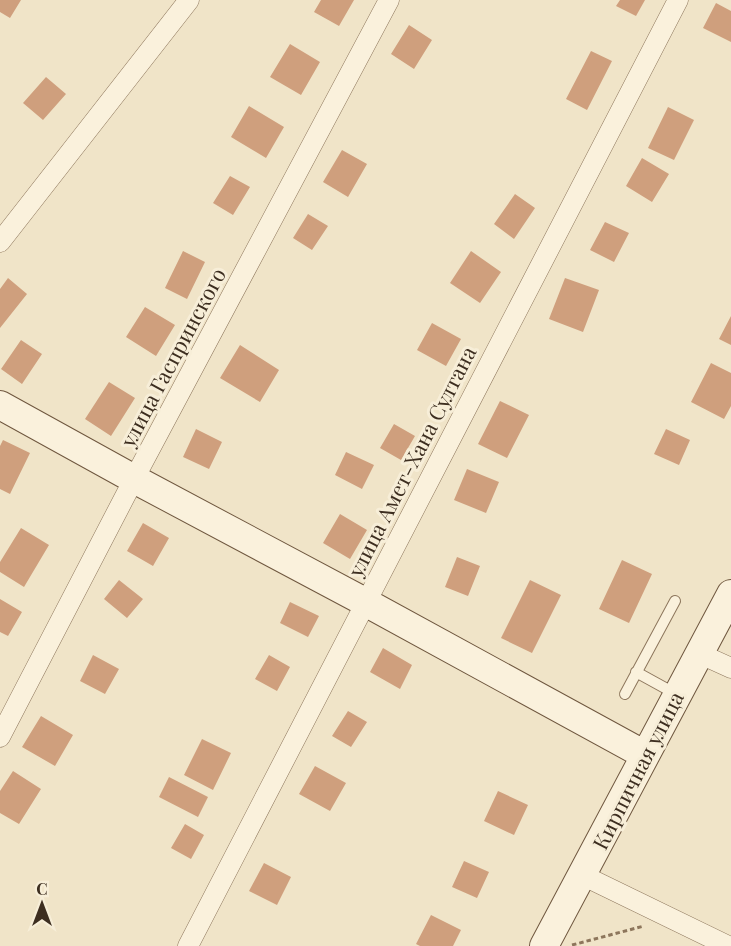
<svg xmlns="http://www.w3.org/2000/svg" width="731" height="946" font-family="'Playfair Display',serif">
	<style>
		.building { fill: #cf9f7d }
		.lines { fill: none; stroke-linecap: round; stroke-linejoin: round }
		.lane-casing { stroke: #8d765c; stroke-width: 12 }
		.street-casing { stroke: #8d765c; stroke-width: 21 }
		.secondary-casing { stroke: #6f573f; stroke-width: 30 }
		.path { stroke: #8d765c; stroke-width: 3; stroke-dasharray: 4.5 3; stroke-linecap: butt }
		.lane { stroke: #faf1dc; stroke-width: 10 }
		.street { stroke: #faf1dc; stroke-width: 20 }
		.secondary { stroke: #faf1dc; stroke-width: 28 }
		.labels { text-anchor: middle; dominant-baseline: central; stroke-width: 6; stroke-linejoin: round; paint-order: stroke }
		.street-label { font-size: 21px; fill: #3d2e20; stroke: #f7eed8 }
	</style>
	<rect width="100%" height="100%" fill="#f0e4c8"/>
	<path class="building" d="M0,0h21l-11,18 -10,-6z
		M321,0h33l-15,26 -25,-14z
		M620,0h25l-9,16 -20,-10z
		M716,3l15,8v31l-28,-14z
		M409,25l23,15 -18,29 -23,-15z
		M290,44l30,18 -19,33 -31,-18z
		M591,51l21,10 -25,49 -21,-11z
		M46,77l20,17 -23,26 -20,-17z
		M249,106l35,21 -18,31 -35,-21z
		M668,107l26,13 -20,40 -26,-12z
		M342,150l25,14 -19,33 -25,-15z
		M642,158l27,16 -17,28 -26,-16z
		M230,176l20,11 -17,28 -20,-12z
		M515,194l20,14 -21,31 -20,-15z
		M308,214l20,12 -16,24 -19,-12z
		M605,222l24,11 -15,29 -24,-12z
		M183,251l22,11 -18,37 -22,-11z
		M471,251l30,21 -21,31 -30,-20z
		M8,278l19,16 -27,34v-39z
		M565,278l34,12 -16,42 -34,-13z
		M145,307l30,18 -19,31 -30,-19z
		M731,316v29l-12,-6z
		M432,323l29,16 -15,27 -29,-16z
		M21,340l21,14 -20,30 -21,-15z
		M240,345l39,25 -19,32 -40,-24z
		M711,363l20,10v33l-7,13 -33,-17z
		M109,382l26,16 -24,38 -26,-17z
		M500,401l29,14 -22,43 -29,-14z
		M394,424l21,12 -14,24 -21,-12z
		M196,429l26,13 -13,27 -26,-12z
		M666,429l24,11 -11,25 -25,-11z
		M3,440l27,13 -20,41 -10,-5v-43z
		M346,452l28,13 -12,24 -27,-14z
		M467,469l32,13 -13,31 -32,-13z
		M340,514l27,16 -17,29 -27,-16z
		M143,523l26,15 -16,28 -26,-15z
		M21,528l28,17 -25,42 -24,-15v-10z
		M457,557l23,9 -12,30 -23,-9z
		M622,560l30,14 -23,49 -30,-14z
		M119,580l24,19 -16,19 -23,-19z
		M530,580l31,15 -29,58 -31,-15z
		M0,599l22,13 -14,24 -8,-4z
		M290,602l29,14 -11,21 -28,-14z
		M383,648l29,17 -12,24 -30,-17z
		M93,655l26,14 -14,25 -25,-13z
		M269,655l21,12 -13,24 -22,-12z
		M348,711l19,11 -16,25 -19,-11z
		M41,716l32,19 -18,31 -33,-19z
		M202,739l29,14 -18,37 -29,-15z
		M315,766l31,17 -16,28 -31,-17z
		M13,771l28,18 -22,35 -19,-11v-22z
		M169,777l39,20 -10,20 -39,-20z
		M498,791l30,14 -14,30 -30,-14z
		M185,824l19,11 -13,24 -20,-11z
		M464,861l25,11 -12,26 -25,-11z
		M264,863l27,14 -14,28 -28,-14z
		M431,915l30,15 -8,16h-33l-4,-2z"/>
	<g class="lines">
		<g class="lane-casing">
			<path id="lane" d="M636,672l40,22
				M625,694l50,-93"/>
		</g>
		<g class="street-casing">
			<path id="street" d="M0,242l189,-242
				M698,653l33,15
				M0,737l134,-258 255,-479
				M582,875l146,71
				M188,946l490,-946"/>
		</g>
		<g class="secondary-casing">
			<path id="secondary" d="M0,405l134,74 231,123 280,153
				M544,946l187,-352"/>
		</g>
		<path class="path" d="M572,945l72,-19"/>
		<use href="#lane" class="lane"/>
		<use href="#street" class="street"/>
		<use href="#secondary" class="secondary"/>
	</g>
	<g class="labels">
		<g class="street-label">
			<text transform="translate(172 357) rotate(-62)">улица Гаспринского</text>
			<text transform="translate(411 461) rotate(-63)">улица Амет-Хана Султана</text>
			<text transform="translate(637 770) rotate(-63)">Кирпичная улица</text>
		</g>
	</g>
	<g transform="translate(42 904)" stroke="#f7eed8" stroke-width="4.5" paint-order="stroke">
	<path d="M0-4.5L10 22L0 15L-10 22Z" fill="#3d2e20"/>
	<text y="-9" font-size="16" font-weight="bold" text-anchor="middle" fill="#3d2e20">С</text>
	</g>
</svg>
